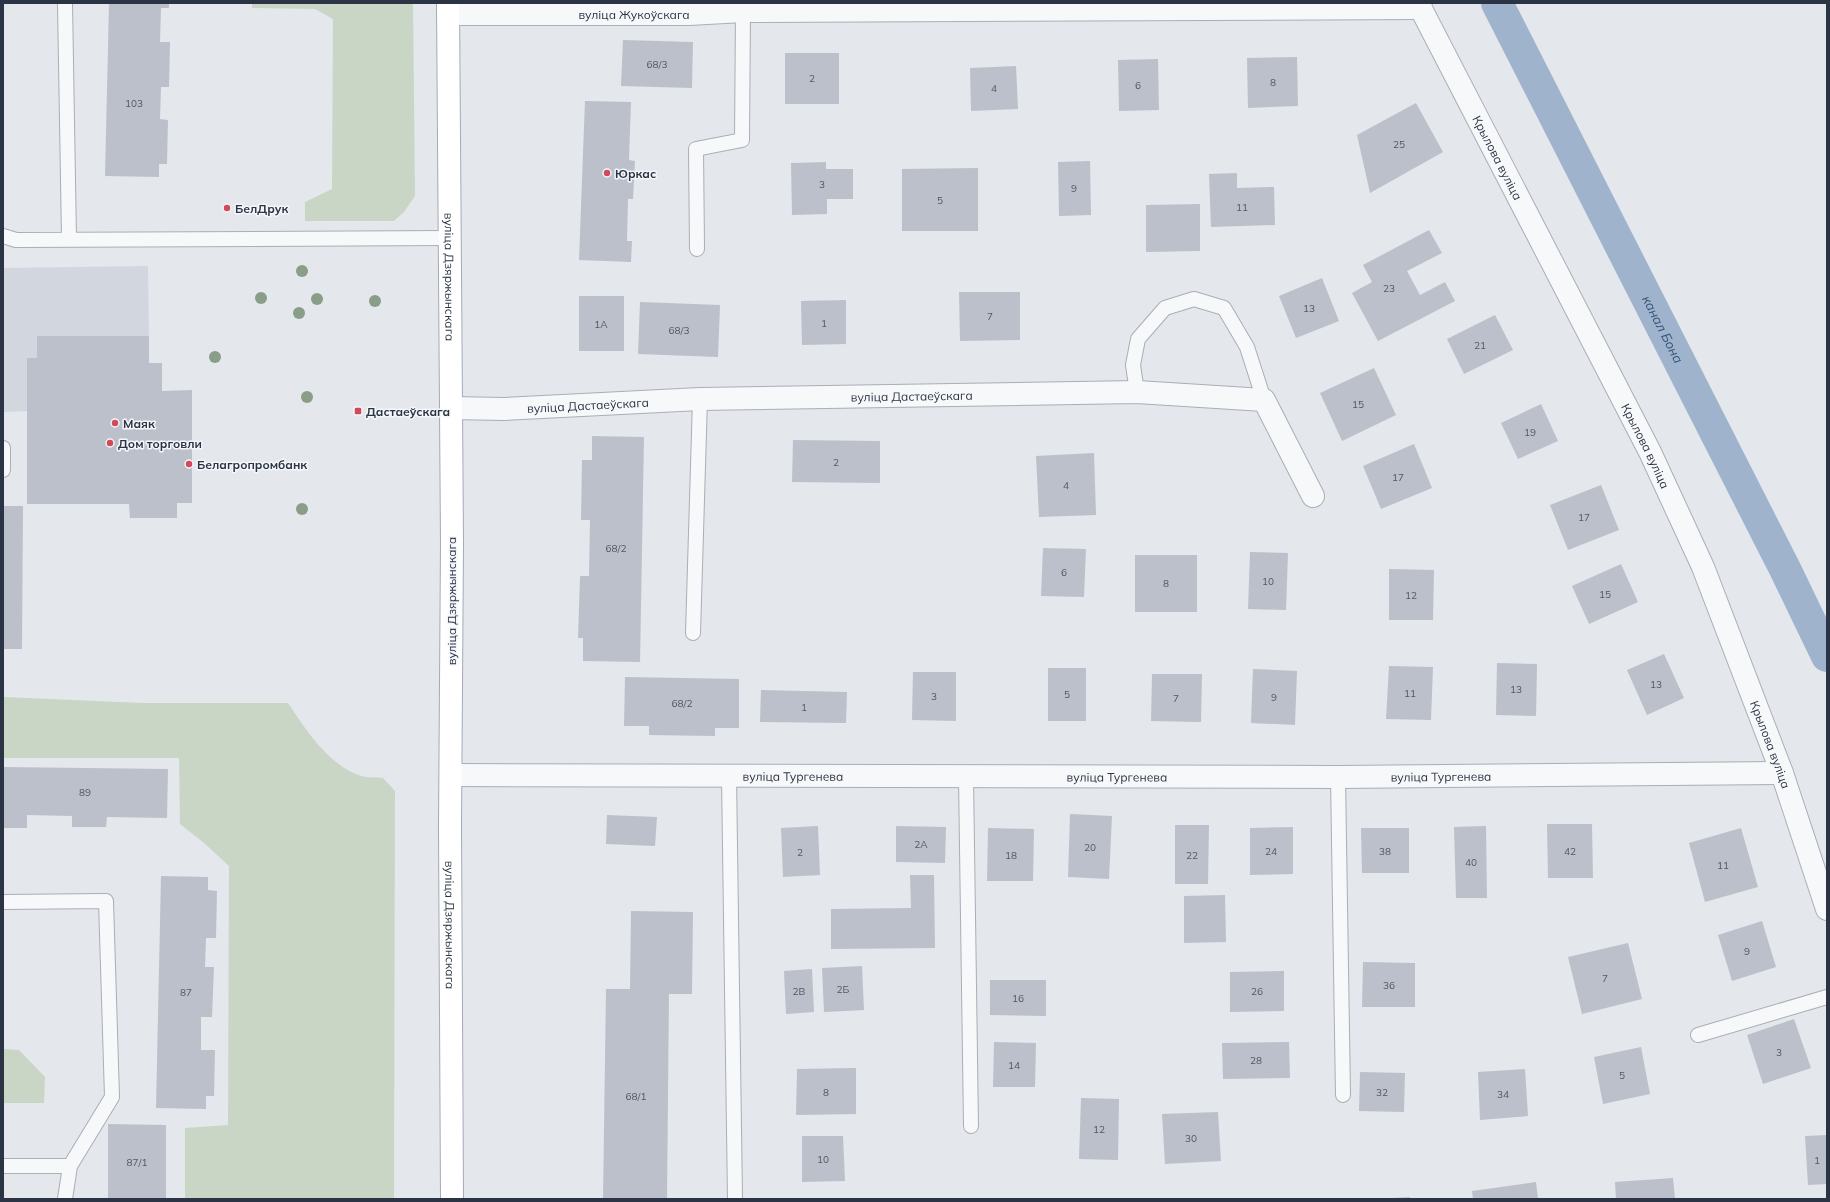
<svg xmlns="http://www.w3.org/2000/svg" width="1830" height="1202" font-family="Mulish,sans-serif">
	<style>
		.built { fill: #d2d6de }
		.green { fill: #c9d6c5 }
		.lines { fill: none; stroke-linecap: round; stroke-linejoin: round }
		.canal { stroke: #9fb4cc; stroke-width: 32 }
		.building { fill: #bbc0ca }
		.lane-casing { stroke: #a9aeb7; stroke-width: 16 }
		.street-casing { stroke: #a9aeb7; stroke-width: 24 }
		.primary-casing { stroke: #a3abb8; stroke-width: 24 }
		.lane { stroke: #f7f8fa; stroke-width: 14 }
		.street { stroke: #f7f8fa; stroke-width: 22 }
		.primary { stroke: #fff; stroke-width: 22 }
		.tree { fill: #899d89 }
		.poi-dot { fill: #d1495b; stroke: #f4f6f9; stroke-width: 1.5 }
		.labels { text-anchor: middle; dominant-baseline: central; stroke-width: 3; stroke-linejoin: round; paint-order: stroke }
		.number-label { font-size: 10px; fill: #4f5766 }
		.street-label { font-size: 12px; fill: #2b3445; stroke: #f4f6f9 }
		.poi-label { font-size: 12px; font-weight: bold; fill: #2b3445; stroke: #f4f6f9; text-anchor: start }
		.water-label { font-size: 13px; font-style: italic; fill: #34527a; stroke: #f4f6f9 }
	</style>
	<rect width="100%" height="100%" fill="#e4e7ec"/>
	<path class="built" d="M148,266l1,70h-112v22l-9,53 -25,1v-144z"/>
	<path class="green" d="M252,3h161l2,193 -11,16 -10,9h-89v-19l27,-13 1,-170 -18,-10 -63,-1z
		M3,697l140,6h145c19,28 39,61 73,73 7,2 15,1 22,2l12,13 -1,408h-209v-71l43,-3 1,-259 -25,-23 -24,-19 -1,-66h-176z
		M3,1049l16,1 26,27 -1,26h-41z"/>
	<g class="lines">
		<path class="canal" id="s1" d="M1497,3l289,568 41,85"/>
	</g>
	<path class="building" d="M109,3h60v5h-8l-1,34h10l-1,45h-8l-1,32 8,1 -1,44h-8v13l-54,-1z
		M623,40l70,2 -1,46 -71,-2z
		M785,53h54v51h-54z
		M1297,57l1,49 -50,2 -1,-50z
		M1158,59l1,51 -40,1 -1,-51z
		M1016,66l2,43 -47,2 -1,-43z
		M585,101l46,1 -2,58 6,1 -2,38h-5l-1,42h5l-1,21 -52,-2z
		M1416,103l27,49 -73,41 -13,-58z
		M1090,161l1,54 -32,1 -1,-54z
		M826,162v7h27v30h-26v15l-35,1 -1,-52z
		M978,168v63h-76v-62z
		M1237,173v15l37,-1 1,38 -64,2 -2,-53z
		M1200,204v47l-54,1v-47z
		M1429,230l13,23 -35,18 13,24 25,-13 10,19 -77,40 -26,-48 20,-11 -9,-17z
		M1322,278l17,43 -43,17 -17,-42z
		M959,292h61v48l-60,1z
		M579,296h45v55h-45z
		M846,300v44l-44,1 -1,-44z
		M640,302l80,3 -2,52 -80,-3z
		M1495,315l18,35 -49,24 -17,-35z
		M37,336h112v27h13v28l30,-1v113h-15v15h-47l-1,-14h-102v-146h10z
		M1374,368l22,47 -54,26 -22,-48z
		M1541,404l17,37 -40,18 -17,-36z
		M592,436l52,1 -4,225 -57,-1v-23h-5l2,-62h9l1,-56h-9l1,-60h10z
		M793,440l87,1v42l-88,-1z
		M1414,444l18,44 -51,21 -18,-43z
		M1094,453l2,62 -57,2 -3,-61z
		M1601,485l18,45 -51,20 -18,-45z
		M3,506h20l-1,143h-19z
		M1043,548l43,1 -2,48 -43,-1z
		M1250,552l38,1 -2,57 -38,-1z
		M1135,555h62v57h-62z
		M1621,564l17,38 -49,22 -17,-38z
		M1389,569l45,1 -1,50h-44z
		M1664,654l20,44 -37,17 -20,-45z
		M1497,663l40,1 -1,52 -40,-1z
		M1389,666l44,1 -2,53 -45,-1z
		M1048,668h38v53h-38z
		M1253,669l44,2 -2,54 -44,-2z
		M913,672h43v49l-44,-1z
		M1152,674h50l-1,48 -50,-1z
		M625,677l114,2v49h-24v8l-66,-1v-9h-25z
		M761,690l86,2 -1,31 -86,-1z
		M3,767l165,2 -1,49 -60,-1 -1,10h-34v-11l-45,-1v13h-24z
		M1070,814l42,2 -3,63 -41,-2z
		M607,815l50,2 -2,29 -49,-2z
		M1547,824h45l1,54h-45z
		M1175,825h34l-1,59h-33z
		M818,826l2,49 -37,2 -2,-49z
		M896,826l50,1 -1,36 -49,-1z
		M1486,826l1,72h-31l-2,-71z
		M1293,827v47l-43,1v-47z
		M988,828l46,1 -1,52h-46z
		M1361,828h48v45h-47z
		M1741,828l17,59 -53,15 -16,-59z
		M910,875h24l1,73 -104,1v-40l80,-1z
		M161,876l47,1v13l9,1 -1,47h-10l-1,29h9l-2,50h-11v33h14l-1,46h-8v13l-50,-1z
		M1225,895l1,47 -42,1v-47z
		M631,911l62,1 -1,82h-23l-2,205h-64l3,-210h24z
		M1762,921l14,46 -44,14 -14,-46z
		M1628,943l14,56 -60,15 -14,-57z
		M1363,962l52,1v44h-53z
		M862,966l2,44 -40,2 -2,-44z
		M812,969l2,43 -28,2 -2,-43z
		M1284,971v40l-54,1v-40z
		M990,980h56v36l-56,-1z
		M1794,1019l17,49 -48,16 -16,-49z
		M994,1042l42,1 -1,44h-42z
		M1289,1042l1,36 -67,1 -1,-36z
		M1641,1047l9,47 -47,10 -9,-47z
		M856,1068v46l-60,1 1,-46z
		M1525,1069l3,47 -48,4 -2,-48z
		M1360,1072l45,1 -1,39 -45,-1z
		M1081,1098l38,1 -1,61 -39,-1z
		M1218,1112l3,49 -56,3 -3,-50z
		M108,1124l58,1v74h-58z
		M1827,1135v49l-19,1 -3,-49z
		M802,1136h41l2,45 -43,1z
		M1673,1178l2,21h-59l-1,-17z
		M1536,1182l2,17h-65l-1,-8z
		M1410,1197v2h-19v-1z"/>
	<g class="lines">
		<g class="lane-casing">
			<path id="lane" d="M65,3l4,236
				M3,236l13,4 433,-2
				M697,249l-1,-100 46,-9 1,-129
				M1137,392l-4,-27 5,-26 27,-31 29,-9 30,9 23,39 17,53
				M3,448v22
				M693,633l7,-234
				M729,776l6,423
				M966,777l5,349
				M1338,777l5,318
				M3,902l103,-1 6,196 -42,69 -5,33
				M1698,1035l129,-38
				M3,1166h67"/>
		</g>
		<g class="street-casing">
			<g id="street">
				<path id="s2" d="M1418,3l232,449 53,115 79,206 45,136"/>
				<path id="s3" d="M448,14h241l54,-3 678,-3"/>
				<path id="s4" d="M451,408l53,1 196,-10 437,-7 127,8 49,96"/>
				<path id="s5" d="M451,775l887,2 444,-4"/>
			</g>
		</g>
		<g class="primary-casing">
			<g id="primary">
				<path id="s6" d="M448,3l4,540 -2,284 2,372"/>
			</g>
		</g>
		<use href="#lane" class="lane"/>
		<use href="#street" class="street"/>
		<use href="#primary" class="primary"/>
	</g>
	<g class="tree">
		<circle cx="302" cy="271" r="6"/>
		<circle cx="261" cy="298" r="6"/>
		<circle cx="317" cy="299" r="6"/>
		<circle cx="375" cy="301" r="6"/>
		<circle cx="299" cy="313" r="6"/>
		<circle cx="215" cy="357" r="6"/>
		<circle cx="307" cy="397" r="6"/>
		<circle cx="302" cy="509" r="6"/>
	</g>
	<g class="poi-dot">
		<circle cx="607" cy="173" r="4"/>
		<circle cx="227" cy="208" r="4"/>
		<rect x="354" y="407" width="8" height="8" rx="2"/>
		<circle cx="115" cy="423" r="4"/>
		<circle cx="110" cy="443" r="4"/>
		<circle cx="189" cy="464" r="4"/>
	</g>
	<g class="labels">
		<g class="number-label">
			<text x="657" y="64">68/3</text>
			<text x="812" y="78">2</text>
			<text x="1273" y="82">8</text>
			<text x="1138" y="85">6</text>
			<text x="994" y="88">4</text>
			<text x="134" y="103">103</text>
			<text x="1399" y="144">25</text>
			<text x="822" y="184">3</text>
			<text x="1074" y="188">9</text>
			<text x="940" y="200">5</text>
			<text x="1242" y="207">11</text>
			<text x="1389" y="288">23</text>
			<text x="1309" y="308">13</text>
			<text x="990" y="316">7</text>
			<text x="824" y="323">1</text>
			<text x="601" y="324">1А</text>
			<text x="679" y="330">68/3</text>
			<text x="1480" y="345">21</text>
			<text x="1358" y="404">15</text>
			<text x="1530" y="432">19</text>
			<text x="836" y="462">2</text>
			<text x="1398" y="477">17</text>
			<text x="1066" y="485">4</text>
			<text x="1584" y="517">17</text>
			<text x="616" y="548">68/2</text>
			<text x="1064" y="572">6</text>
			<text x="1268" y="581">10</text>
			<text x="1166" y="583">8</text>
			<text x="1605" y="594">15</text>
			<text x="1411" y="595">12</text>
			<text x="1656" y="684">13</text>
			<text x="1516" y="689">13</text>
			<text x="1410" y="693">11</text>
			<text x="1067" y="694">5</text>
			<text x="934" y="696">3</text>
			<text x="1274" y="697">9</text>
			<text x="1176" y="698">7</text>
			<text x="682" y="703">68/2</text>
			<text x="804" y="707">1</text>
			<text x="85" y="792">89</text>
			<text x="921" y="844">2А</text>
			<text x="1090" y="847">20</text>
			<text x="1271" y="851">24</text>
			<text x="1385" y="851">38</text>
			<text x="1570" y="851">42</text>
			<text x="800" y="852">2</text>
			<text x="1011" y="855">18</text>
			<text x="1192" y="855">22</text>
			<text x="1471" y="862">40</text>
			<text x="1723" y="865">11</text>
			<text x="1747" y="951">9</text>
			<text x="1605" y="978">7</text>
			<text x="1389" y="985">36</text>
			<text x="843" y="989">2Б</text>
			<text x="799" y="991">2В</text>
			<text x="1257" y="991">26</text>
			<text x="186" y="992">87</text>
			<text x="1018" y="998">16</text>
			<text x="1779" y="1052">3</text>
			<text x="1256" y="1060">28</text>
			<text x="1014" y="1065">14</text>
			<text x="1622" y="1075">5</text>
			<text x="826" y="1092">8</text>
			<text x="1382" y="1092">32</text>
			<text x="1503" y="1094">34</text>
			<text x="636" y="1096">68/1</text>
			<text x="1099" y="1129">12</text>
			<text x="1191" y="1138">30</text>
			<text x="823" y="1159">10</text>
			<text x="1817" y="1160">1</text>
			<text x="137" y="1162">87/1</text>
		</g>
		<g class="street-label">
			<text stroke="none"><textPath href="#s3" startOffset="186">вуліца Жукоўскага</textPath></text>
			<text stroke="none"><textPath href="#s2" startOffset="174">Крылова вуліца</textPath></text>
			<text stroke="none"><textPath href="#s6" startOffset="274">вуліца Дзяржынскага</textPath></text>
			<text stroke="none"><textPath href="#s4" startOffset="461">вуліца Дастаеўскага</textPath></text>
			<text stroke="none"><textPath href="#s4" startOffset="137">вуліца Дастаеўскага</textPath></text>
			<text stroke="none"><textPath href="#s2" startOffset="498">Крылова вуліца</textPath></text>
			<text transform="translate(451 601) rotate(-90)">вуліца Дзяржынскага</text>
			<text stroke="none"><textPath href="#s2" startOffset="822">Крылова вуліца</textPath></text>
			<text stroke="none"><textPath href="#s5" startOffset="342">вуліца Тургенева</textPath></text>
			<text stroke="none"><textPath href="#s5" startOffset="990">вуліца Тургенева</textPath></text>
			<text stroke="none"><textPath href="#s5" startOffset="666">вуліца Тургенева</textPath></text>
			<text stroke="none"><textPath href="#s6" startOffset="922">вуліца Дзяржынскага</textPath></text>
		</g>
		<g class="poi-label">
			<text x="615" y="173">Юркас</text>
			<text x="235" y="208">БелДрук</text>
			<text x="366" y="411">Дастаеўскага</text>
			<text x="123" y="423">Маяк</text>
			<text x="118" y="443">Дом торговли</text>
			<text x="197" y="464">Белагропромбанк</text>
		</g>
		<g class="water-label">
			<text stroke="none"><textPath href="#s1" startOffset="366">канал Бона</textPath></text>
		</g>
	</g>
	<rect width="1830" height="1202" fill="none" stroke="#2b3445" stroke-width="8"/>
</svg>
